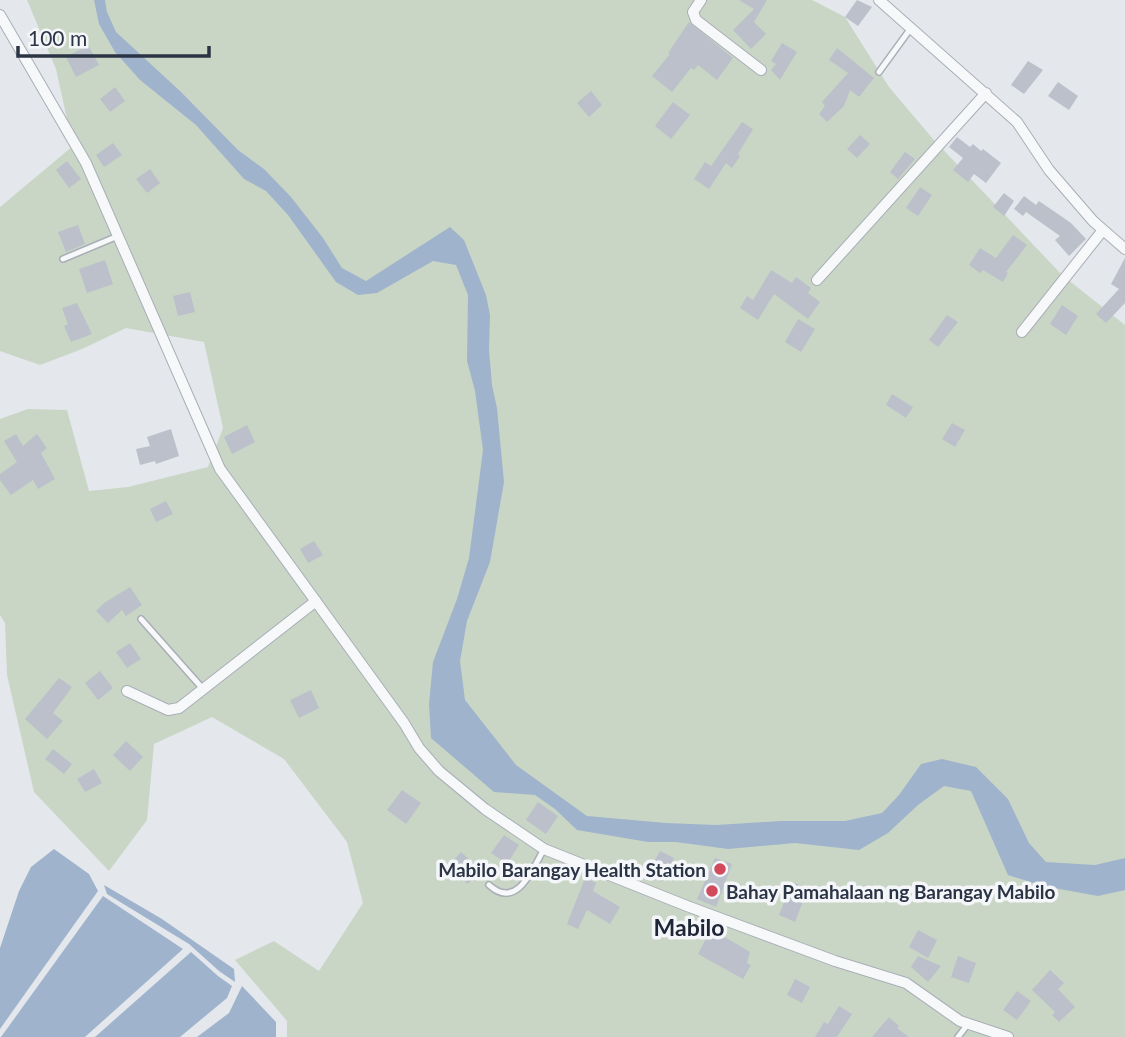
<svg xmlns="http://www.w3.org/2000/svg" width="1125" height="1037" font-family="Lato,sans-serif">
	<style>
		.green { fill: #c9d6c5 }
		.water { fill: #9fb4cc }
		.building { fill: #bbc0ca }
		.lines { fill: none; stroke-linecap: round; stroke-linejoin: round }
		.service-casing { stroke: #a9aeb7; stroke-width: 8 }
		.minor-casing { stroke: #a9aeb7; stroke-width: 12 }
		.service { stroke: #f7f8fa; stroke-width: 5 }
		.minor { stroke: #f7f8fa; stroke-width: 10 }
		.poi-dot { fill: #d1495b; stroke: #f4f6f9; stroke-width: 2.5 }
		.labels { text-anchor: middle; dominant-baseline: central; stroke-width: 7; stroke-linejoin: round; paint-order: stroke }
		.poi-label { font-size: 19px; font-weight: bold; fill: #2b3445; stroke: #f4f6f9; text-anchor: end }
		.quarter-label { font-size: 23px; font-weight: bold; fill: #1d2536; stroke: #f4f6f9 }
	</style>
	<rect width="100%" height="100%" fill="#e4e7ec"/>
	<path class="green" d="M27,0h785l33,17 44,70 44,52 129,136 63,50v712h-838v-16l-52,-61 39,-19 45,30 44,-68 -16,-61 -63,-83 -72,-42 -58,27 -7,76 -38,51 -75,-79 -27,-117 -2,-52 -5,-8v-196l28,-10 39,1 22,81 39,-4 80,-20 15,-39 -19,-86 -78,-14 -44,21 -42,16 -40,-14v-144l73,-61 -17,-77z"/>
	<path class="water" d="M94,0h11l2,12 9,20 64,59 58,59 26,19 27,28 32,41 19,30 24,13 84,-54 14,13 22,55 4,20 -1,35 3,35 5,23 7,74 -14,80 -23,59 -7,40 5,39 51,65 71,51 79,7 50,2 64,-4h65l37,-8 17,-18 22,-31 21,-5 34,8 32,32 21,44 17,19 49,3 30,-7v32l-27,6 -55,-10 -35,-11 -37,-84 -27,-5 -26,19 -30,28 -29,17 -64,-7 -67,6 -52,-7h-28l-71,-12 -22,-21 -20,-14 -41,-3 -63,-54 -2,-34 4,-42 24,-63 12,-41 14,-108 -8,-59 -8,-30 1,-66 -12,-30 -23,-4 -56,32 -19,2 -22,-13 -48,-67 -22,-24 -22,-12 -48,-54 -56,-45 -25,-28 -16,-28z
		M54,849l35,25 9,17 -98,138v-81l19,-57 12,-24z
		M104,885l58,34 72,50 1,13 -16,-11 -30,-27 -82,-50z
		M103,896l80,53 -98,88h-84z
		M191,952l27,24 14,10 -5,12 -47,39h-85z
		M242,986l34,36v15h-79l32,-24z"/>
	<path class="building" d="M739,0h28l-13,22 12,12 -15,15 -18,-19 21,-21z
		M857,0l15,7 -14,19 -13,-9z
		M689,22l44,36 -16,22 -19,-15 -4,5 -3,-2 -19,24 -20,-16 18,-22 -2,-1z
		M782,43l15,9 -17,28 -9,-10 5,-6 -5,-3z
		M88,45l11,20 -23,12 -10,-20z
		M837,48l37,30 -15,19 -9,-7 -6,16 -17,16 -8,-8 6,-8 -3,-4 26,-29 -19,-13z
		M1028,61l15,9 -19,24 -13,-9z
		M1058,82l20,14 -9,14 -21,-14z
		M115,87l10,14 -15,11 -10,-13z
		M591,91l11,14 -13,12 -12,-14z
		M673,102l17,13 -19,24 -16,-13z
		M742,122l11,7 -15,25 2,2 -8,12 -6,-5 -17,26 -15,-10 11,-17 6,4z
		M860,135l10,9 -13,14 -10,-9z
		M957,137l13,10 3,-3 8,7 2,-2 18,14 -15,20 -12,-9 -6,8 -15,-12 10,-12 -14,-11z
		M113,143l9,12 -18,12 -8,-12z
		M905,152l10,7 -17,20 -8,-7z
		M67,161l14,18 -12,9 -13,-18z
		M150,169l10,14 -13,10 -11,-14z
		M920,187l12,8 -14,21 -12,-8z
		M1004,193l10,8 -10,15 -11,-9z
		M1024,196l12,9 3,-4 32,22 15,16 -17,17 -14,-16 5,-4 -34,-24 -3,4 -9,-7z
		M78,225l7,19 -19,8 -8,-20z
		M1013,235l14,10 -21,27 2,1 -5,9 -20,-12 -3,3 -11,-8 11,-17 16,10z
		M1125,258v45l-19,20 -10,-9 23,-25 -8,-5z
		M105,260l8,24 -26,9 -8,-24z
		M771,270l21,13 4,-6 15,11 -3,5 12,9 -12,17 -34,-25 -16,26 -18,-12 7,-12 6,4z
		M190,292l5,20 -17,4 -5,-20z
		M77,303l15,31 -21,8 -7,-16 4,-2 -6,-16z
		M1062,305l16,11 -12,19 -16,-11z
		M947,315l11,7 -20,25 -9,-7z
		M798,319l17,10 -14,23 -16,-10z
		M892,394l21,13 -7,11 -20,-13z
		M952,423l13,7 -10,17 -13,-8z
		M247,425l8,17 -23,12 -8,-17z
		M171,429l8,27 -23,8 -1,-3 -15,4 -4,-16 14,-3 -3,-9z
		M16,434l7,12 14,-12 10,14 -6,5 14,26 -17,10 -5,-9 -22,15 -11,-15v-6l17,-12 -13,-21z
		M166,501l7,13 -17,8 -6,-13z
		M314,541l9,14 -15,8 -8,-14z
		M130,587l12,18 -16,11 -4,-6 -14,13 -12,-12 8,-8z
		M130,643l11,16 -14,9 -11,-16z
		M100,671l13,17 -15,12 -13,-17z
		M59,678l13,9 -19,26 10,8 -16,18 -22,-20z
		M311,690l8,18 -20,10 -9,-18z
		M126,741l17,16 -13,14 -17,-16z
		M53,749l19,15 -8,10 -19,-15z
		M94,769l8,14 -17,9 -8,-13z
		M402,790l19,13 -15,21 -19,-14z
		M538,802l20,14 -12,18 -20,-14z
		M504,835l15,10 -12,19 -16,-11z
		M660,851l14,7 -13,24 -14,-7z
		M461,852l20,18 -13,14 -20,-18z
		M715,858l17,6 -16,43 -19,-8z
		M585,878l11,5 -3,8 27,16 -10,17 -23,-14 -9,19 -11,-5z
		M792,882l16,6 -13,34 -16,-7z
		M711,929l39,23 -3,11 4,2 -8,14 -45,-25z
		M918,930l19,10 -9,18 -19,-11z
		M918,956l23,10 -13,16 -17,-15z
		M958,956l18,7 -7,20 -18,-6z
		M1050,970l14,13 -6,6 17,18 -16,15 -7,-7 3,-3 -23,-22z
		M795,979l15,8 -8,16 -15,-8z
		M1017,991l14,10 -14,19 -14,-10z
		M839,1006l13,8 -15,23h-22l9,-15 4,2z
		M889,1017l10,9 -2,2 12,9h-37z"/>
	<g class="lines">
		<g class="service-casing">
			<path id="service" d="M879,72l32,-44
				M63,259l55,-23
				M141,619l62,70
				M489,885c28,26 44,-17 55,-36
				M958,1037l10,-13"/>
		</g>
		<g class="minor-casing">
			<path id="minor" d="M701,0l-8,12 3,8 65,50
				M879,0l138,122 32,48 44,51 32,28
				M0,15l86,148 134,306 184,254 15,25 20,23 46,38 59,40 143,57 148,55 71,22 54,38 48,16
				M817,280l169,-187
				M1022,332l81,-102
				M127,691l41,19 11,-2 137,-107"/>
		</g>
		<use href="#service" class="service"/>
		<use href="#minor" class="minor"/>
	</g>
	<g class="poi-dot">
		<circle cx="720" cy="869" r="7"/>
		<circle cx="712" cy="891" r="7"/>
	</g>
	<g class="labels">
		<g class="poi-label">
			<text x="706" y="869">Mabilo Barangay Health Station</text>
			<text x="726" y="891" text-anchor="start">Bahay Pamahalaan ng Barangay Mabilo</text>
		</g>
		<g class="quarter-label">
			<text x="689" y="927">Mabilo</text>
		</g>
	</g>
	<path d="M18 46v10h191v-10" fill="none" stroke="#2b3445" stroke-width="3.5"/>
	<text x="28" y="46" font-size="21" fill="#2b3445" stroke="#f4f6f9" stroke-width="5" paint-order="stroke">100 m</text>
</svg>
